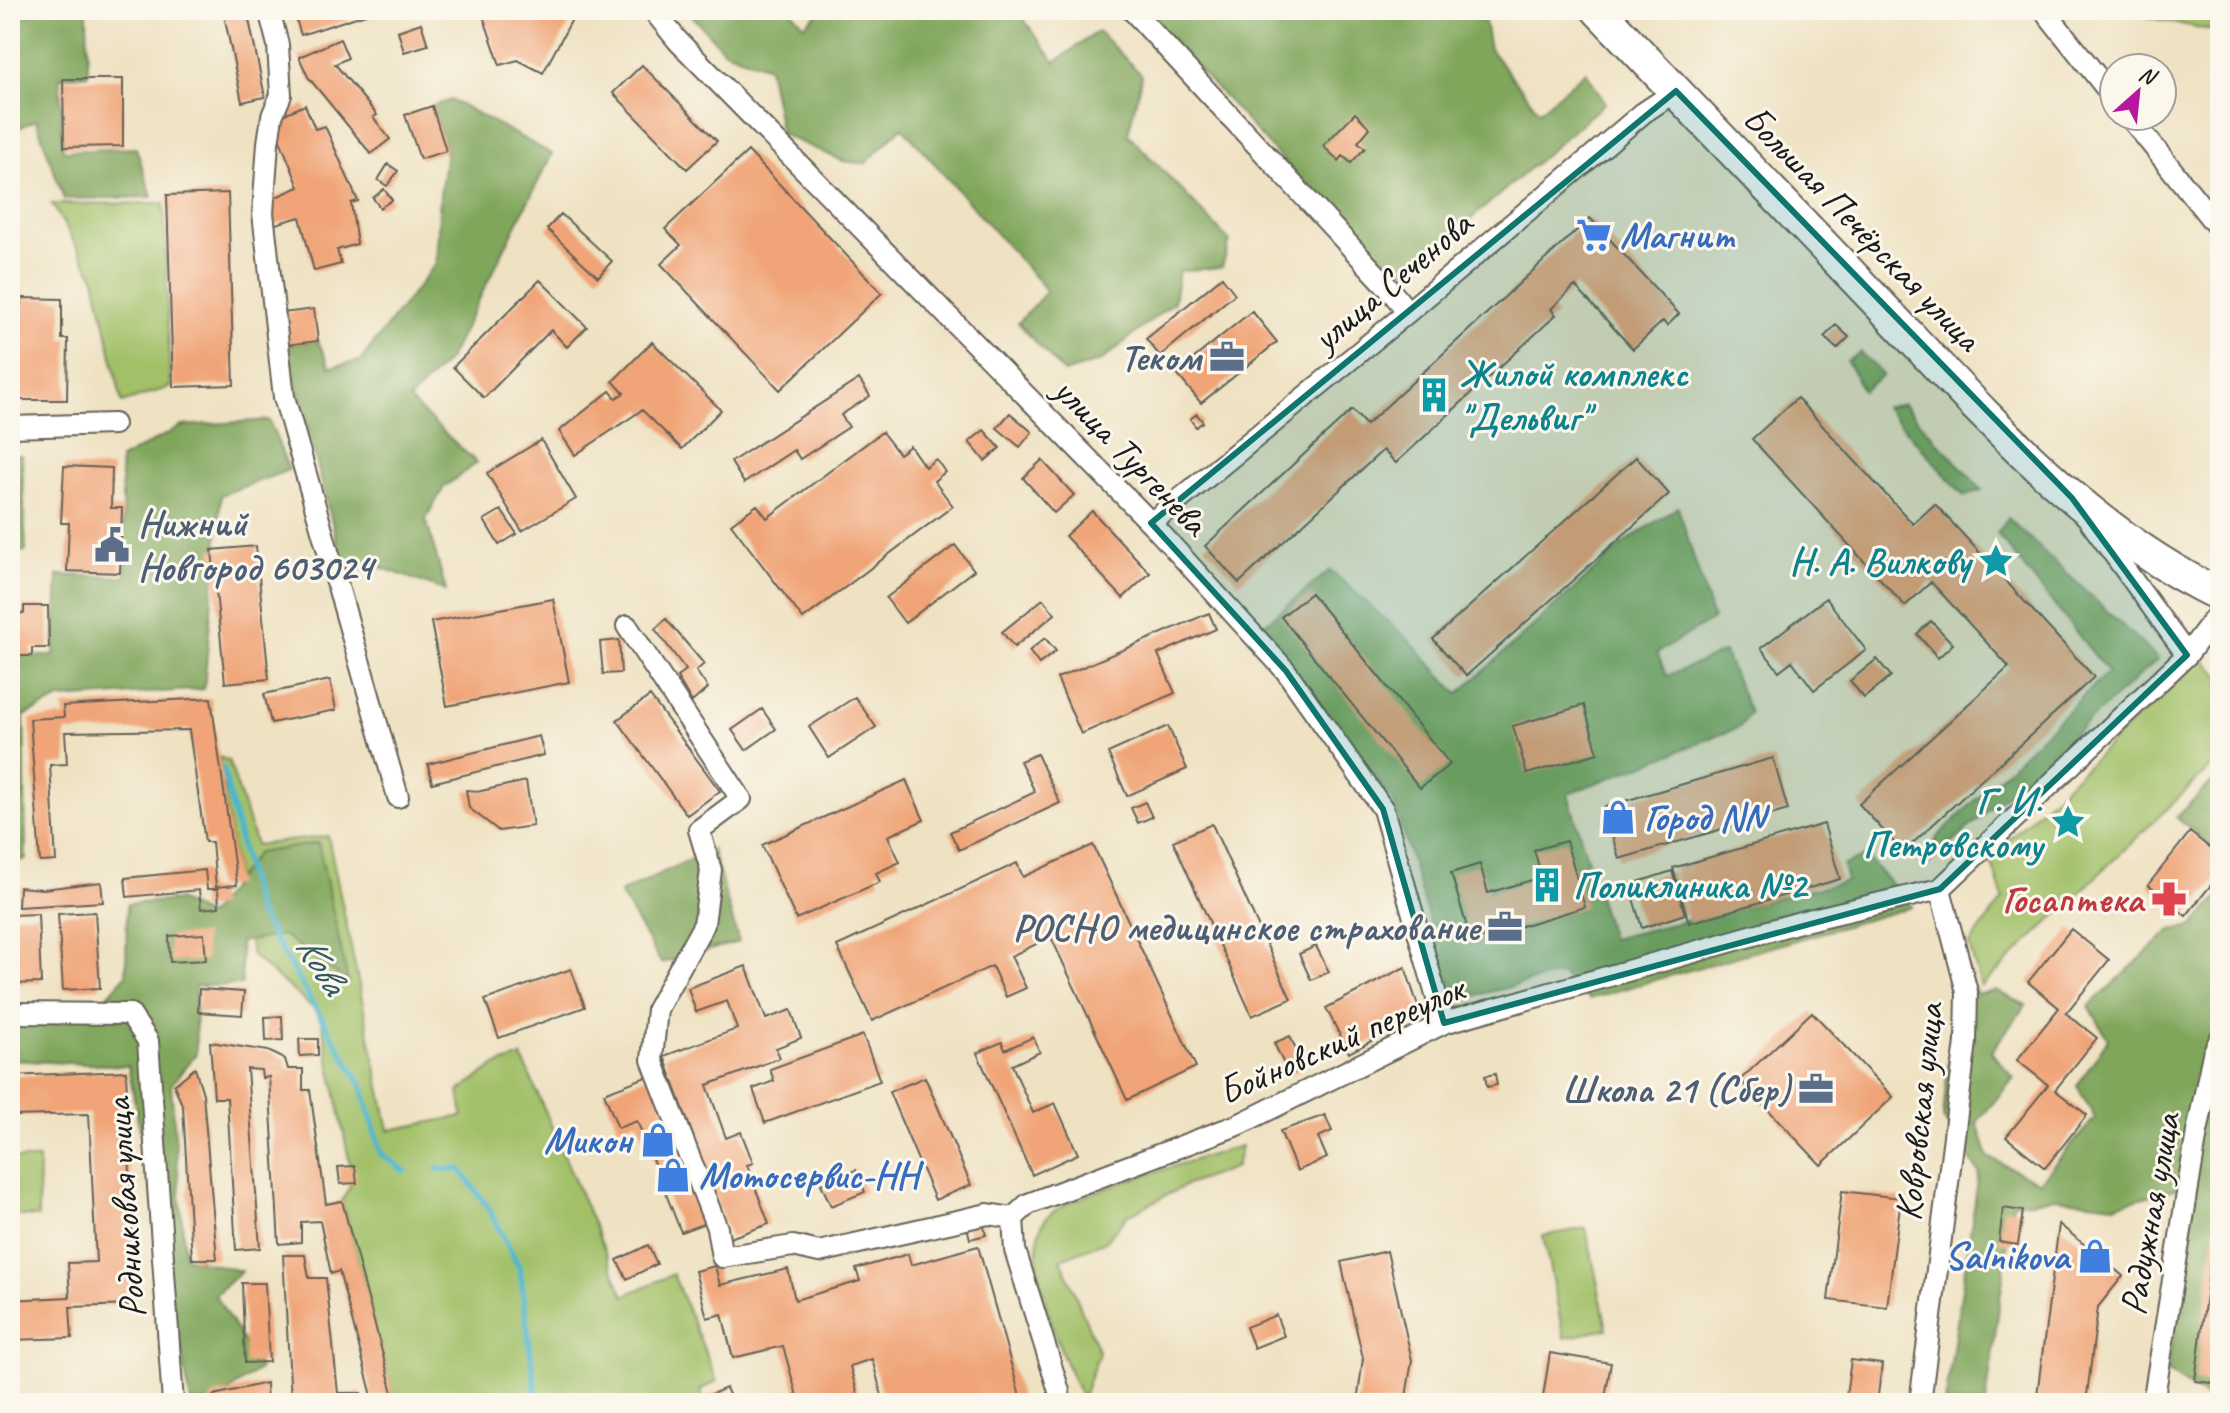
<svg xmlns="http://www.w3.org/2000/svg" width="2230" height="1413" font-family="Caveat,sans-serif">
	<style>
		.green { fill: #a1c068; stroke: #5e6e42; stroke-width: 2 }
		.forest { fill: #80a65c; stroke: #4e613c; stroke-width: 2 }
		.lines { fill: none; stroke-linecap: round; stroke-linejoin: round }
		.stream { stroke: #4cb6ca; stroke-width: 6 }
		.building { fill: #f0a477 }
		.minor-casing { stroke: #666156; stroke-width: 24 }
		.primary-casing { stroke: #666156; stroke-width: 36 }
		.minor { stroke: #fff; stroke-width: 20 }
		.primary { stroke: #fff; stroke-width: 32 }
		.marked { fill: #0f766e; fill-opacity: 0.2; stroke: #0f766e; stroke-width: 6; stroke-linejoin: round }
		.labels { text-anchor: middle; dominant-baseline: central; stroke-width: 6; stroke-linejoin: round; paint-order: stroke }
		.street-label { font-size: 38px; fill: #1c1c1c; stroke: #fbf7ec }
		.shop-label { font-size: 38px; font-weight: bold; fill: #366cbe; stroke: #fbf7ec; text-anchor: start }
		.service-label { font-size: 38px; font-weight: bold; fill: #4e5e75; stroke: #fbf7ec; text-anchor: end }
		.culture-label { font-size: 38px; font-weight: bold; fill: #0d838f; stroke: #fbf7ec; text-anchor: start }
		.health-label { font-size: 38px; font-weight: bold; fill: #be3a42; stroke: #fbf7ec; text-anchor: end }
		.water-label { font-size: 40px; font-style: italic; fill: #2f5a62; stroke: #fbf7ec }
	</style>
	<rect width="100%" height="100%" fill="#fbf7ec"/>
	<filter id="ink" filterUnits="userSpaceOnUse"><feTurbulence type="fractalNoise" baseFrequency=".0125" numOctaves="2"/><feDisplacementMap in="SourceGraphic" scale="16" xChannelSelector="R" yChannelSelector="G"/><feConvolveMatrix kernelMatrix="1 2 1 2 8 2 1 2 1" color-interpolation-filters="sRGB"/></filter>
	<filter id="wash" filterUnits="userSpaceOnUse"><feTurbulence type="fractalNoise" baseFrequency=".006" numOctaves="4" result="noise"/><feDisplacementMap in="SourceGraphic" scale="32" xChannelSelector="R" yChannelSelector="G"/><feGaussianBlur stdDeviation="1.8" result="paint"/><feColorMatrix in="noise" values="0 0 0 0 0 0 0 0 0 0 0 0 0 0 0 0 0 1.4 0 .05"/><feComposite in="paint" operator="in"/></filter>
	<g filter="url(#wash)">
		<rect width="100%" height="100%" fill="#efe2c3"/>
		<path class="green" d="M2126,10h94v22l-92,-19z
			M164,203l6,184 -48,16 -27,-125 -43,-74z
			M2202,657l18,19v82l-239,229 -12,-42 34,-46 -13,-42z
			M219,757l10,4 27,84 72,-9 61,294 74,-14 -4,-25 36,-25 27,-9 102,239 49,-22 44,107 -17,9 5,13h-310l-53,-202 11,-21 -33,-166 -68,-58 -15,-71z
			M1241,1146l-5,21 -52,19 -56,29 -22,26 -45,18 38,94 -17,46c-18,-37 -63,-145 -36,-181 15,-21 162,-62 195,-72z
			M10,1159h29l-1,58 -28,-2z
			M1586,1228l21,101 -43,9 -21,-102z"/>
		<path class="forest" d="M36,10h51l1,64 -28,3 3,74 73,-3 16,49 -88,2 -28,-79 -26,12v-105z
			M687,10h104l13,15 19,-15 46,4 4,-4h144l38,52 43,-31 44,44 -14,59 102,107 -8,26 -43,4 -5,31 -73,59 -37,12 -46,-50 29,-32 -145,-164 -37,37 -22,-3 -62,-27 -13,-67 -44,-16z
			M1144,10h316l25,12 5,27 49,62 47,-40 19,32 -194,168 -32,-6z
			M452,100l100,54 -103,205 -40,41 68,63 -33,24 -18,32 20,72 -69,-25 -32,6 -59,-227 32,-4 12,26 30,-6 76,-98 4,-68 6,-44 -14,-45z
			M1860,352l23,23 -20,16 -16,-30z
			M1903,404l79,86 -18,6 -79,-89z
			M269,420l20,50 -68,25 -17,194 -144,10 -36,17 2,143 -16,4v-207h44l4,-81 68,2 -6,-118 62,-33z
			M10,452l12,4 4,95 -16,2z
			M1678,507l35,112 -56,34 10,23 57,-24 26,61 -10,14 -172,67 43,145 236,-58 -4,-16 23,-9 46,51 -323,92 -28,-25 -99,25 -19,-32 -49,-164 -133,-176 69,-57 80,71 48,53 170,-154z
			M2008,518l150,141 -232,207 11,-29 171,-165 -111,-138z
			M2220,774v79l-44,-36z
			M318,843l30,139 -65,-47 -43,7 2,43 -47,1 1,68 -25,31 14,172 56,14 -26,24 45,74 -48,34h-21l-63,-337 -118,-6v-17l12,-35 80,-6 24,-27 1,-71 51,-4 30,16 49,-63z
			M712,849l27,93 -78,21 -41,-70z
			M2220,895v508h-5l-48,-31 30,-189 -82,22 -60,-7 -42,5 -27,200h-41l34,-230 -36,-55 9,-100 -4,-50 13,-21 16,47 19,-3 30,14 -35,47 23,26 -37,44 11,35 51,25 56,-64 -18,-32 31,-47 -19,-33 82,-76 22,-4z"/>
		<g class="lines">
			<path class="stream" d="M223,769l33,139 106,178 19,68 24,17
				M438,1169h22l29,40 31,60 17,134"/>
		</g>
		<g id="blocks">
			<path class="building" d="M223,10h24l18,87 -23,5z
				M293,10h82v1l-74,24z
				M481,10h96l-34,63 -25,-13 -18,5z
				M421,23l7,22 -24,7 -6,-21z
				M340,39l8,19 -13,6 42,51 -4,2 17,22 -19,15 -63,-77 -9,-20z
				M642,65l75,76 -30,28 -74,-76z
				M63,79h60v67l-59,1z
				M305,105l10,24 10,-3 33,75 -7,2 6,41 -20,6 4,14 -27,7 -14,-54 -28,8 -3,-25 30,-13 -21,-52 4,-20z
				M432,106l14,45 -26,8 -15,-44z
				M1355,113l15,15 -12,14 7,6 -14,15 -8,-7 -4,5 -16,-15z
				M748,151l134,142 -102,97 -119,-126 20,-19 -16,-16z
				M388,164l10,7 -11,15 -9,-6z
				M384,189l8,11 -12,8 -7,-10z
				M228,193l6,192 -61,2 -6,-192z
				M561,214l51,47 -14,16 -51,-48z
				M1590,218l89,96 -12,12 -4,-5 -30,28 -58,-63 -24,23 5,6 -160,148 -13,-13 -144,133 -34,-37 147,-136 14,15z
				M1222,277l13,17 -75,62 -14,-17z
				M540,280l47,47 -20,20 -16,-17 -67,68 -31,-31z
				M21,298l41,1v40h6l-1,61h-51v-45h-6v-19h5v-33l6,1z
				M314,309l4,32 -32,4 -4,-32z
				M1252,311l25,31 -76,61 -25,-30z
				M1836,325l13,12 -12,12 -13,-12z
				M652,342l69,68 -39,39 -40,-39 -67,45 -16,-24 51,-40 6,7 8,-5 -11,-12z
				M859,379l11,17 -29,19 8,12 -49,32 -6,-9 -50,33 -13,-21z
				M1797,398l116,126 22,-20 159,173 -191,175 -44,-48 150,-137 -78,-85 -26,24 -153,-167z
				M1010,413l22,19 -12,15 -23,-19z
				M1197,414l6,8 -7,5 -6,-8z
				M984,430l16,18 -15,13 -16,-19z
				M882,432l17,22 11,-8 15,21 11,-8 9,13 -11,9 19,25 -150,113 -72,-95 26,-19 10,13z
				M10,439h7l-2,15h-5z
				M541,440l35,59 -54,32 -35,-58z
				M1636,457l33,37 -203,182 -33,-37z
				M1042,460l32,35 -20,18 -31,-35z
				M64,466l48,2 -1,40h11l-2,65 -53,-2 2,-48h-8z
				M501,510l16,24 -18,11 -15,-25z
				M1092,511l58,62 -27,25 -58,-62z
				M955,545l19,25 -69,53 -19,-25z
				M256,546l13,133 -44,4 -13,-133z
				M1311,593l139,171 -30,24 -139,-171z
				M1826,598l40,52 -52,40 -22,-29 -13,10 -18,-23z
				M553,599l16,83 -122,24 -16,-84z
				M1043,599l12,15 -41,33 -12,-15z
				M24,606h24l1,42h-17v8h-22v-42l14,-1z
				M1209,613l7,16 -58,25 17,39 -94,41 -24,-56z
				M666,619l38,45 -8,7 12,17 -16,14 -15,-25 9,-7 -31,-41z
				M1931,621l22,23 -15,14 -21,-24z
				M1045,638l11,13 -17,13 -10,-13z
				M619,640l2,33 -18,1 -3,-32z
				M1877,659l14,17 -27,22 -14,-17z
				M330,680l6,30 -65,13 -7,-29z
				M650,696l70,95 -33,24 -70,-95z
				M855,697l21,30 -47,31 -20,-31z
				M211,698l26,187 -21,2 -4,-45h-7l-16,-112 -124,2 2,32 -17,1 6,96 -16,1 -10,-143 34,-2 -1,-11z
				M1584,705l14,48 -71,21 -14,-48z
				M762,709l14,20 -30,21 -14,-20z
				M1168,726l19,43 -60,27 -19,-43z
				M539,736l5,19 -112,28 -4,-19z
				M1037,754l23,49 -101,47 -9,-18 85,-40 -15,-31z
				M1773,758l15,52 -169,49 -15,-52z
				M906,780l18,40 -36,16 12,26 -24,11 4,9 -84,37 -34,-74z
				M526,781l7,45 -34,5 -30,-23 -3,-18 15,1z
				M1145,802l7,15 -14,6 -7,-15z
				M1212,824l79,175 -39,17 -79,-175z
				M1824,824l16,55 -151,44 -16,-55z
				M2190,832l30,24v18l-34,42 -38,-31z
				M1566,841l19,66 -114,34 -20,-68 29,-9 8,29 54,-16 -8,-27z
				M1093,845l103,222 -69,33 -76,-163 -40,19 15,32 -20,9 -14,-31 -120,55 -35,-75 180,-83 6,14z
				M205,870l2,19h11l1,18 -18,2 -2,-19 -72,7 -2,-19z
				M1672,871l13,43 -43,14 -13,-43z
				M101,882l2,20 -85,5 1,-20 24,2z
				M95,912l5,76 -37,2 -5,-76z
				M38,914l3,69 -31,1v-69z
				M2071,929l38,31 -43,53 31,25 -42,52 32,25 -42,53 -39,-31 42,-52 -31,-25 42,-52 -31,-26z
				M204,934l2,26 -36,2 -1,-26z
				M1316,946l13,26 -18,8 -12,-26z
				M746,966l20,53 25,-9 10,28 -25,10 4,10 -73,27 19,53 15,-6 12,31 -6,2 22,59 -39,14 -66,-182 73,-27 -10,-28 -31,11 -8,-24z
				M1405,967l16,48 -72,38 -23,-45z
				M571,969l14,38 -86,31 -14,-38z
				M199,989l45,3 -2,23 -44,-3z
				M1812,1012l81,85 -72,68 -81,-85z
				M282,1016l1,24 -17,1 -1,-24z
				M863,1035l17,46 -115,42 -12,-34 21,-8 -4,-12z
				M1290,1036l14,32 -15,7 -15,-32z
				M1033,1037l7,15 -28,13 21,48 22,-10 23,51 -46,21 -55,-122 25,-11 3,8z
				M299,1039h19v16l-18,1z
				M210,1042l58,9 17,8 3,10h15v21h7l16,114 16,-3 51,192 -21,3 -33,-125 -8,3 -11,-53 -19,1v20l-22,2 -10,-167 -7,1 -1,-8 -14,-1 13,179 -24,2 -9,-152h-13z
				M195,1068l8,26 14,165h-25l-9,-152 -9,-22z
				M126,1071l9,234 -65,2 2,31 -62,2v-40l60,-3 -2,-34 28,-1 -7,-148 -79,2v-40z
				M1495,1074l2,11 -10,2 -2,-11z
				M651,1075l57,147 -27,10 -44,-111 -19,7 -14,-35z
				M925,1077l46,108 -36,15 -46,-108z
				M1325,1115l7,16 -14,6 9,21 -30,13 -17,-40z
				M355,1166l2,17 -17,1 -2,-17z
				M856,1170l9,22 -34,14 -10,-22z
				M1842,1191l59,7 -14,109 -59,-7z
				M2218,1202h2v182l-25,-3z
				M2003,1208l20,3 -5,34 -19,-3z
				M983,1223l3,12 -16,4 -3,-12z
				M2059,1224l64,52 -25,31 -12,96h-50z
				M648,1245l9,19 -30,15 -10,-19z
				M978,1246l44,157h-138l-12,-44 -22,7 10,37h-42v-2l-19,2 -16,-57 -50,12 -11,-44 -15,4 -12,-47 20,-5 5,19 68,-16 7,31 65,-19 -4,-12 52,-15 3,11z
				M1387,1251l25,109 -7,43h-48l6,-45 -22,-96z
				M283,1255h22l4,23h17l12,115h23l2,10h-46v-6l-26,4z
				M242,1283h23l4,79 -24,1z
				M1276,1315l8,21 -30,12 -8,-21z
				M1550,1353l61,10 -7,40h-62z
				M1851,1360l31,4 -5,39h-32z
				M266,1383l1,20h-59l6,-8z
				M726,1388l7,15h-22l-4,-7z"/>
		</g>
	</g>
	<g filter="url(#ink)">
		<use href="#blocks" fill-opacity="0" stroke="#666156" stroke-width="2"/>
		<g class="lines">
			<g class="minor-casing">
				<path id="minor" d="M269,10l9,35 3,50 -9,21 -4,27 -5,70 21,184 114,400
					M653,10l25,31 473,482 135,148 97,138 61,214
					M1132,10l254,275 22,27
					M2044,10l70,88
					M2129,116l91,114
					M10,427l104,-3
					M2089,520l98,135
					M1151,523l257,-211 235,-199 33,-22
					M627,626l114,173 -42,31 12,40 -7,54 -47,85 -5,51 65,168 5,29 71,-11 26,6 169,-38 25,4
					M1940,889l247,-234 33,-44
					M10,1013l120,1 18,27 25,362
					M1060,1403l-1,-12 -44,-141 -2,-32 15,-14 212,-80 204,-101 356,-101 140,-33
					M1920,1403l46,-361 1,-50 -27,-103
					M2153,1403l44,-271 16,-78 7,-15"/>
			</g>
			<g class="primary-casing">
				<path id="primary" d="M1598,10c96,99 191,199 286,299 101,106 202,222 336,286"/>
			</g>
			<use href="#minor" class="minor"/>
			<use href="#primary" class="primary"/>
		</g>
	</g>
	<path class="marked" d="M1676,91l396,407 115,157 -247,234 -496,134 -61,-214 -97,-138 -135,-148z"/>
	<defs>
		<g id="supermarket-bare" transform="scale(2.76)"><path d="M-6-5.5h2.5l.6 2H6L4.5 2H-2.5L-4.4-4H-6ZM-1.5 3.2a1.3 1.3 0 1 0 .1 0ZM3 3.2a1.3 1.3 0 1 0 .1 0Z" fill="#3f7fe0" stroke="#fbf7ec" stroke-width="2.5" paint-order="stroke"/></g>
		<g id="office-bare" transform="scale(2.76)"><path d="M-6-3h4V-5.5h4V-3h4V5H-6ZM-1-4.5V-3h2v-1.5ZM-6 0V1H6V0Z" fill="#5c6f8a" stroke="#fbf7ec" stroke-width="2.5" paint-order="stroke"/></g>
		<g id="building-bare" transform="scale(2.76)"><path d="M-4-6H4V6H1V3H-1V6H-4ZM-2.5-4.3h1.7v1.8h-1.7ZM.8-4.3h1.7v1.8H.8ZM-2.5-1h1.7V.8h-1.7ZM.8-1h1.7V.8H.8Z" fill="#0f9aa8" stroke="#fbf7ec" stroke-width="2.5" paint-order="stroke"/></g>
		<g id="civic-bare" transform="scale(2.76)"><path d="M-.6-6.5H3V-4.5H.6V-3L4-1V1h2V6H-6V1h2V-1L-.6-3ZM-1.2 2.5V6h2.4V2.5Z" fill="#5c6f8a" stroke="#fbf7ec" stroke-width="2.5" paint-order="stroke"/></g>
		<g id="sight-bare" transform="scale(2.76)"><path d="M0-6L1.8-2.2L6-1.7L2.9 1.2L3.7 5.4L0 3.3L-3.7 5.4L-2.9 1.2L-6-1.7L-1.8-2.2Z" fill="#0f9aa8" stroke="#fbf7ec" stroke-width="2.5" paint-order="stroke"/></g>
		<g id="shop-bare" transform="scale(2.76)"><path d="M-5-2.5h2.3a2.7 3.5 0 0 1 5.4 0H5L5.5 6h-11ZM-1.5-2.5h3a1.5 2.3 0 0 0-3 0Z" fill="#3f7fe0" stroke="#fbf7ec" stroke-width="2.5" paint-order="stroke"/></g>
		<g id="pharmacy-bare" transform="scale(2.76)"><path d="M-2-6h4v4h4v4h-4v4h-4v-4h-4v-4h4Z" fill="#e0444e" stroke="#fbf7ec" stroke-width="2.5" paint-order="stroke"/></g>
	</defs>
	<g fill-rule="evenodd">
		<use href="#supermarket-bare" x="1594" y="235"/>
		<use href="#office-bare" x="1227" y="357"/>
		<use href="#building-bare" x="1434" y="395"/>
		<use href="#civic-bare" x="112" y="545"/>
		<use href="#sight-bare" x="1996" y="561"/>
		<use href="#shop-bare" x="1618" y="817"/>
		<use href="#sight-bare" x="2068" y="822"/>
		<use href="#building-bare" x="1547" y="885"/>
		<use href="#pharmacy-bare" x="2169" y="899"/>
		<use href="#office-bare" x="1505" y="927"/>
		<use href="#office-bare" x="1816" y="1089"/>
		<use href="#shop-bare" x="658" y="1140"/>
		<use href="#shop-bare" x="673" y="1175"/>
		<use href="#shop-bare" x="2095" y="1256"/>
	</g>
	<g class="labels">
		<g class="street-label">
			<text transform="translate(1862 228) rotate(46)">Большая Печёрская улица</text>
			<text transform="translate(1392 281) rotate(-40)">улица Сеченова</text>
			<text transform="translate(1131 456) rotate(46)">улица Тургенева</text>
			<text transform="translate(1341 1040) rotate(-24)">Бойновский переулок</text>
			<text transform="translate(1919 1112) rotate(-84)">Ковровская улица</text>
			<text transform="translate(125 1208) rotate(-94)">Родниковая улица</text>
			<text transform="translate(2150 1214) rotate(-80)">Радужная улица</text>
		</g>
		<g class="shop-label">
			<text x="1620" y="235">Магнит</text>
			<text x="1644" y="817">Город NN</text>
			<text x="632" y="1140" text-anchor="end">Микон</text>
			<text x="699" y="1175">Мотосервис-НН</text>
			<text x="2069" y="1256" text-anchor="end">Salnikova</text>
		</g>
		<g class="service-label">
			<text x="1201" y="357">Теком</text>
			<text x="138" y="523" text-anchor="start">Нижний<tspan x="138" dy="44">Новгород 603024</tspan></text>
			<text x="1479" y="927">РОСНО медицинское страхование</text>
			<text x="1790" y="1089">Школа 21 (Сбер)</text>
		</g>
		<g class="culture-label">
			<text x="1460" y="373">Жилой комплекс<tspan x="1460" dy="44">"Дельвиг"</tspan></text>
			<text x="1970" y="561" text-anchor="end">Н. А. Вилкову</text>
			<text x="2042" y="800" text-anchor="end">Г. И.<tspan x="2042" dy="44">Петровскому</tspan></text>
			<text x="1573" y="885">Поликлиника №2</text>
		</g>
		<g class="health-label">
			<text x="2143" y="899">Госаптека</text>
		</g>
		<g class="water-label">
			<text transform="translate(322 964) rotate(59)">Кова</text>
		</g>
	</g>
	<rect width="2230" height="1413" fill="none" stroke="#fbf7ec" stroke-width="40"/>
	<g transform="translate(2138 92) rotate(27)"><circle r="38" fill="#fbf7ec" stroke="#a29f99" stroke-width="2"/>
	<path d="M0-6L14 30L0 20L-14 30Z" fill="#b5179e"/>
	<text y="-12" font-size="22" font-weight="bold" text-anchor="middle" fill="#1c1c1c">N</text>
	</g>
</svg>
